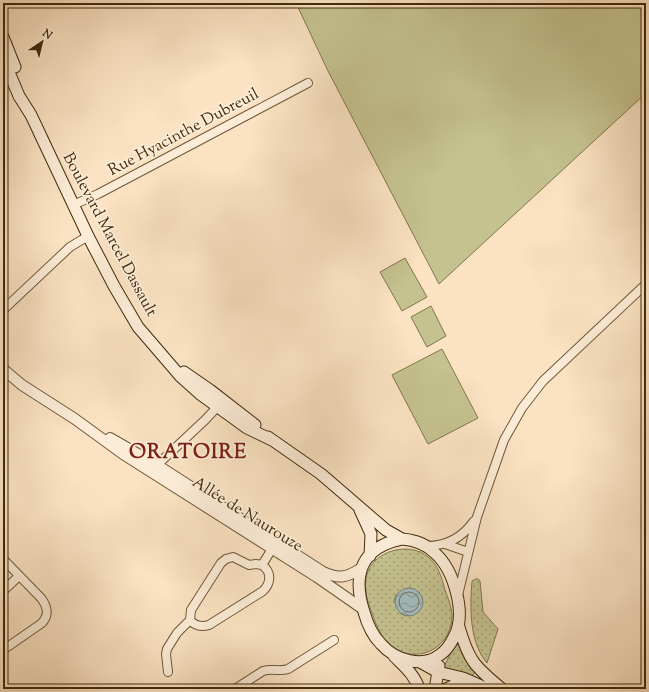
<svg xmlns="http://www.w3.org/2000/svg" width="649" height="692" font-family="'Sorts Mill Goudy',serif">
	<style>
		.grass { fill: url(#grass-dots); stroke: #82764d; fill-rule: evenodd }
		.park { fill: #c4c28f; stroke: #82764d }
		.water { fill: url(#water-waves); stroke: #7b8176 }
		.lines { fill: none; stroke-linecap: round; stroke-linejoin: round }
		.shore { stroke: #717364; stroke-width: 1 }
		.minor-casing { stroke: #6e5939; stroke-width: 10 }
		.tertiary-casing { stroke: #6e5939; stroke-width: 12 }
		.secondary-casing { stroke: #402b0b; stroke-width: 13 }
		.minor { stroke: #fcecd7; stroke-width: 8 }
		.tertiary { stroke: #fcecd7; stroke-width: 10 }
		.secondary { stroke: #fcecd7; stroke-width: 11 }
		.labels { text-anchor: middle; dominant-baseline: central; stroke-width: 3.5; stroke-linejoin: round; paint-order: stroke }
		.street-label { font-size: 16px; fill: #402b0b; stroke: #fcecd7 }
		.district-label { font-size: 20px; font-weight: bold; letter-spacing: 1px; fill: #7a1f14; stroke: #fcecd7 }
	</style>
	<defs>
		<pattern id="grass-dots" width="8" height="8" patternUnits="userSpaceOnUse"><rect width="8" height="8" fill="#c4c28f"/><path d="M2 2h.1M6 6h.1" fill="none" stroke="#a19e73" stroke-width="1.8" stroke-linecap="round"/></pattern>
		<pattern id="water-waves" width="16" height="10" patternUnits="userSpaceOnUse"><rect width="16" height="10" fill="#a2bbbd"/><path d="M0 5q4-4 8 0t8 0" fill="none" stroke="#859898"/></pattern>
	</defs>
	<rect width="100%" height="100%" fill="#fae2c2"/>
	<filter id="stains"><feTurbulence type="fractalNoise" baseFrequency=".005" numOctaves="4"/><feColorMatrix values="0 0 0 0 .2 0 0 0 0 .09 0 0 0 0 .02 0 0 0 .5 -.17"/></filter>
	<radialGradient id="worn" r=".72"><stop offset=".6" stop-color="#630" stop-opacity="0"/><stop offset="1" stop-color="#630" stop-opacity=".3"/></radialGradient>
	<path class="grass" d="M404,549c9,0 16,2 23,7 11,8 15,22 18,34 3,8 7,18 7,26 0,19 -14,36 -33,38 -28,4 -41,-21 -48,-44 -2,-6 -5,-12 -5,-18 -4,-25 14,-42 38,-43zM410,588l6,2 -9,26 -6,-2 -7,-13 2,-6z
		M476,579h2l2,2 3,31 15,17 -11,34c-18,-21 -17,-56 -15,-82z
		M458,644l7,16 10,12 -3,4 -29,-7 7,-15z"/>
	<path class="park" d="M296,3h350v90l-207,191 -112,-215z
		M405,258l22,39 -25,14 -22,-39z
		M431,306l15,30 -19,11 -16,-30z
		M442,349l36,69 -50,26 -36,-69z"/>
	<path class="water" d="M395 602a14 14 0 1 1 28 0a14 14 0 1 1-28 0Z"/>
	<g class="lines">
		<path class="shore" d="M399 602a10 10 0 1 1 20 0a10 10 0 1 1-20 0Z"/>
		<g class="minor-casing">
			<path id="minor" d="M73,205l25,-11 210,-111
				M3,310l67,-63 18,-11
				M153,467l4,-2 48,-45 15,-16
				M445,544l23,8
				M427,546c20,0 35,-8 47,-25
				M3,559l38,39c6,8 9,16 1,25l-39,27
				M3,591l16,-15
				M458,595l19,-78 27,-77 18,-32 21,-27 103,-97
				M190,620c5,6 12,7 19,5l54,-34c8,-8 9,-19 -1,-26
				M168,672l-2,-18 1,-5 10,-16 13,-13 1,-10 30,-47 5,-4 7,-2 16,8 7,-1 6,1 13,-21
				M235,689l28,-18c9,-3 17,1 25,-2l46,-29"/>
		</g>
		<g class="tertiary-casing">
			<path id="tertiary" d="M3,369l19,16 53,34 48,35 194,123 46,32
				M110,438l47,27 166,107c15,7 23,6 37,-3"/>
		</g>
		<g class="secondary-casing">
			<path id="secondary" d="M3,37l12,30
				M3,58l16,38 12,19 57,121 26,50 24,41 43,50 19,17 47,34 27,13
				M184,372l26,18 45,35
				M268,437l53,37 65,56 16,9
				M360,510l11,24 -1,22
				M402,539c13,1 24,5 33,14 19,17 32,61 19,84 -3,6 -7,13 -13,17 -18,15 -46,6 -60,-10 -8,-8 -14,-21 -17,-32 -12,-37 -3,-65 38,-73z
				M459,627c10,34 15,39 43,62
				M394,656c10,10 21,19 25,33
				M420,662l18,10 25,6 25,11
				M435,689l4,-23
				M446,689l16,-7h8"/>
		</g>
		<use href="#minor" class="minor"/>
		<use href="#tertiary" class="tertiary"/>
		<use href="#secondary" class="secondary"/>
	</g>
	<g class="labels">
		<g class="street-label">
			<text transform="translate(184 133) rotate(-28)">Rue Hyacinthe Dubreuil</text>
			<text transform="translate(109 235) rotate(62)">Boulevard Marcel Dassault</text>
			<text transform="translate(247 515) rotate(32)">Allée de Naurouze</text>
		</g>
		<g class="district-label">
			<text x="188" y="453">ORATOIRE</text>
		</g>
	</g>
	<rect width="649" height="692" fill="none" stroke="#fae2c2" stroke-width="16"/>
	<rect x="4" y="4" width="641" height="684" fill="none" stroke="#402b0b" stroke-width="2"/>
	<rect x="8" y="8" width="633" height="676" fill="none" stroke="#402b0b"/>
	<g transform="translate(42 42) rotate(35)" stroke="#fcecd7" stroke-width="3" paint-order="stroke">
	<path d="M0-3L7 15L0 10L-7 15Z" fill="#402b0b"/>
	<text y="-6" font-size="11" font-weight="bold" text-anchor="middle" fill="#402b0b">N</text>
	</g>
	<rect width="100%" height="100%" filter="url(#stains)"/>
	<rect width="100%" height="100%" fill="url(#worn)"/>
</svg>
